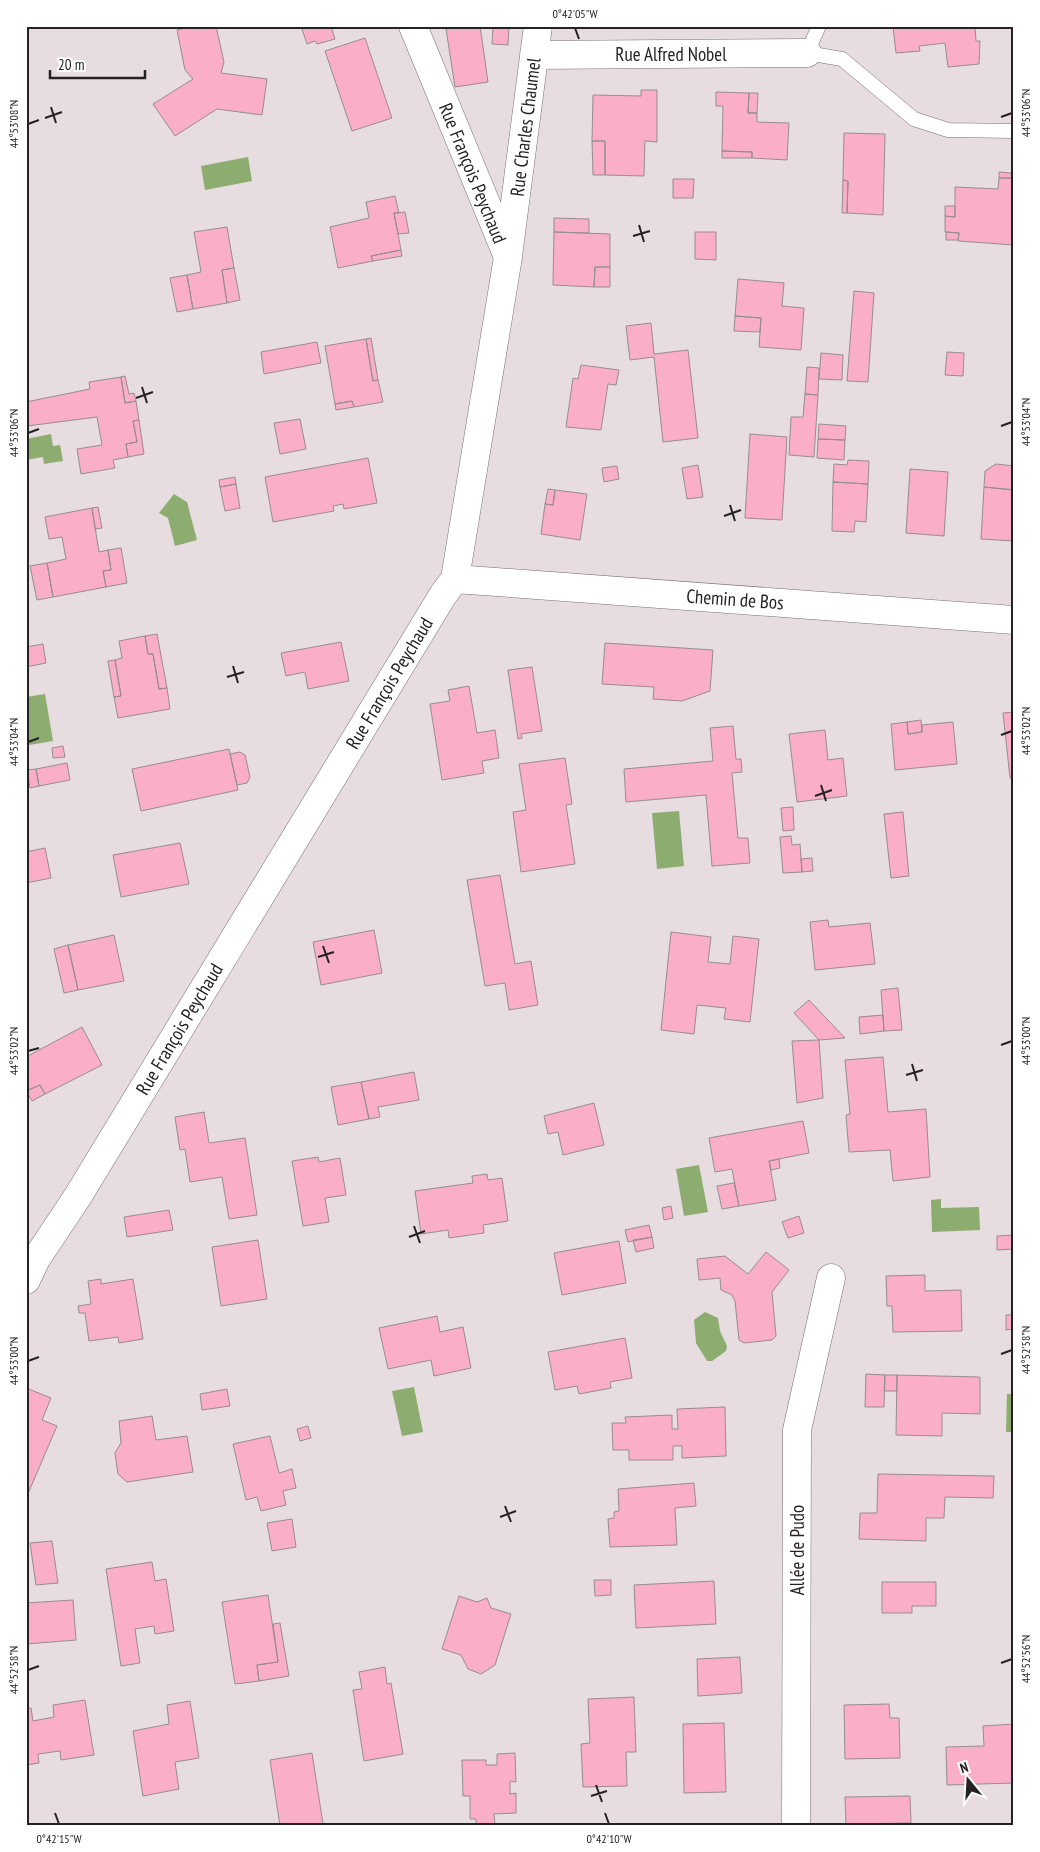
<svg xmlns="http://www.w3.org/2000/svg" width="1040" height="1852" font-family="'PT Sans Narrow',sans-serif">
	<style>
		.water { fill: #8cad6f }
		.building { fill: #faaec7; stroke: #978d90 }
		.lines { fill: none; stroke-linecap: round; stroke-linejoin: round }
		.service-casing { stroke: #7a7174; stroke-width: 15 }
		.minor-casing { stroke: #7a7174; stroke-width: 29 }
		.service { stroke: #fff; stroke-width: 14 }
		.minor { stroke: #fff; stroke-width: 28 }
		.ticks { fill: none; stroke: #262223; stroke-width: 2 }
		.labels { text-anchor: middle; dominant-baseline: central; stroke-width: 4; stroke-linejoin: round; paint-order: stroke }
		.street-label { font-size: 19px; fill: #262223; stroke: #fff }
		.neatline { fill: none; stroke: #262223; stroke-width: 2 }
		.ticks-label { font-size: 12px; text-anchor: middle; fill: #262223 }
	</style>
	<rect width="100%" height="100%" fill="#e7dce0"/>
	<path class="water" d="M248,157l4,24 -47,9 -4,-24z
		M51,434l2,12 7,-1 3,16 -19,3 -1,-7 -17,3v-21z
		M174,494l13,8 10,38 -22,6 -7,-28 -9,-5z
		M45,694l8,47 -24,4 -3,-18v-30z
		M679,811l5,55 -27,3 -5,-56z
		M699,1165l9,47 -24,4 -8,-47z
		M941,1199v9l38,-1 1,23 -48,2 -1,-32z
		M705,1312l13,6 2,13 7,15 -1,5 -14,10h-5l-11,-18 -2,-23z
		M414,1387l9,45 -21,4 -10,-45z
		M1007,1394h7v38h-8z"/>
	<path class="building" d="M193,26h23l8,36 -3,11 46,6 -5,36 -45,-6 -42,27 -22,-32 40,-25 -8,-9 -8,-40z
		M301,26h30l4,13 -18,5 -2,-3 -8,3z
		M452,26h28l8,56 -33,5 -9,-58 7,-1z
		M893,26h82l1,15h4l-1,23 -31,3 -3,-24 -26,3 1,5 -24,2z
		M493,27l16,1 -1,17 -16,-1z
		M365,38l27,80 -40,13 -27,-80z
		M641,90h16v52l-12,-1 -1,35 -39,-1v-34h-13l1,-46 48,1z
		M716,92l33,1 -1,20h9v9l32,1 -2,37 -35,-2v-6l-30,-1 1,-45h-7z
		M749,93h9l-1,20h-9z
		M844,133l41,1 -2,81 -36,-2 1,-32 -5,-1z
		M592,141h13v34h-12z
		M722,151l30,1v6h-30z
		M999,172l12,1 1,5h-13z
		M1011,173h3v72l-56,-4 1,-8 -14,-1v-16l10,1v-30l43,2 1,-11h13z
		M673,179h21l-1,19h-20z
		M843,180l5,1 -1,32h-5z
		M395,196l4,17h-5l7,37 -30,6 2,5 -35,7 -8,-41 39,-9 -3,-16z
		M945,206h10v11l-10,-1z
		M405,212l4,21 -11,1 -4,-21z
		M554,218l35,1v14l-35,-1z
		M227,227l7,41 -12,2 5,33 -34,6 -6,-34 14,-3 -7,-40z
		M554,232l56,2v33h-15l-1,20 -41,-2z
		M695,232h21v28l-21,-1z
		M946,232l13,1 -1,7h-12z
		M401,250l1,6 -29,5 -2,-5z
		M595,267h15v20h-16z
		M234,268l6,32 -13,3 -5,-33z
		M187,275l6,34 -16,3 -7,-34z
		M738,279l46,4 -2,23 22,2 -3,42 -42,-3 2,-29 -26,-2z
		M854,291l20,2 -6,89 -21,-1z
		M735,316l26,2 -1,14 -26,-1z
		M651,323l3,31 34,-4 10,88 -35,4 -9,-85 -24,3 -4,-34z
		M371,338l7,42 -5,1 -7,-42z
		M366,339l7,42 5,-1 5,22 -29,5 -2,-6 -17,3 -10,-58z
		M317,342l4,21 -57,11 -3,-22z
		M947,352l17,1 -1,23 -18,-1z
		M821,353l22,2 -1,25 -23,-1z
		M581,365l38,5 -3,15 -8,-1 -7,46 -35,-3 7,-49 5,1z
		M807,367l12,1 -1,27 -13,-1z
		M125,376l4,18 5,-1 2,8 -11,2 -4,-26z
		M121,377l4,26 11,-2 3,19 -6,1 4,21 -11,2 2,13 -15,3 2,8 -34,6 -4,-25 25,-4 -5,-28 -70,9 -1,-24 64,-13 -1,-7z
		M805,394l13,1 -4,62 -25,-2 2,-38h12z
		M352,401l2,6 -18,3 -1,-6z
		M300,419l6,30 -26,5 -6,-31z
		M139,420l5,34 -16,3 -2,-13 11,-2 -4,-21z
		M819,424l27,2 -1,14 -27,-1z
		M750,434l37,3 -5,83 -37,-2z
		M818,439l27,1 -1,20 -27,-2z
		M368,458l9,45 -33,6 -1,-5 -10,2 1,5 -61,11 -8,-45z
		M848,460l21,1 -1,23 -35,-2 1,-18 13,1z
		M996,464l18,2v24l-30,-3 1,-16z
		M698,465l5,32 -16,2 -5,-31z
		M617,466l2,13 -15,3 -2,-14z
		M910,469l38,3 -4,64 -38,-3z
		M235,477l1,7 -16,3 -1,-7z
		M833,482l35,2 -2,38 -11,-1 -1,11 -22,-1z
		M236,484l4,24 -15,3 -5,-24z
		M984,487l30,3v51l-33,-2z
		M548,489l7,1 -2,15 -8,-1z
		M555,490l32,4 -7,46 -39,-6 4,-30 8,1z
		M98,507l4,21 -7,1 -3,-21z
		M92,508l7,44 9,-2 3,20 -8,1 3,16 -53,10 -6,-34 19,-4 -4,-22 -13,2 -4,-22z
		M121,548l6,35 -21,4 -3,-16 8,-1 -3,-20z
		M47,563l6,34 -16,3 -7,-34z
		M157,634l10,54 -8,1 -6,-35h-5l-3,-18z
		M145,636l3,18h5l6,35 8,-1 3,21 -52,9 -4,-21 7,-1 -6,-36 7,-2 -3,-17z
		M341,642l8,39 -41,8 -3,-17 -19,4 -5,-23z
		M605,643l108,7 -3,41 -28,10 -29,-2 1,-12 -52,-3z
		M43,644l3,19 -20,4v-20z
		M115,660l6,36 -7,1 -6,-36z
		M532,667l10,64 -21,3 1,4 -4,1 -10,-69z
		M469,686l8,47 18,-3 4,28 -17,3 2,12 -42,7 -12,-76 20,-3 -2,-11z
		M1014,712v66h-4l-7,-65z
		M921,720l1,12 -14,2 -1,-12z
		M907,722l1,12 14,-2v-7l31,-3 4,42 -62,6 -4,-46z
		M733,726l3,33h5l1,13 -10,1 6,65h10l2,25 -38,3 -6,-71 -80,7 -2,-33 89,-8 -3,-33z
		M825,730l3,30 15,-2 4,38 -50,6 -8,-68z
		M63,746l2,11 -12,1 -1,-10z
		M229,749l9,41 -97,21 -9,-42z
		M240,752l5,3 5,22 -3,6 -10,2 -7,-31z
		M565,758l7,46 -6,1 9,59 -54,8 -8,-60 13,-2 -7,-46z
		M67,763l3,17 -31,6 -3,-17z
		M36,769l3,17 -9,2 -3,-18z
		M793,807l1,23 -11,1 -2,-23z
		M903,812l6,64 -18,2 -7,-64z
		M791,836l1,9 8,-1 2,28 -19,1 -3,-36z
		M180,843l9,41 -68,13 -8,-42z
		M45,848l6,30 -25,5v-31z
		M812,858l1,13 -11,1 -1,-13z
		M500,875l15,89 16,-3 7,44 -29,5 -4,-27 -20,3 -18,-106z
		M828,920l1,7 41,-4 5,41 -60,6 -5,-48z
		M374,930l8,43 -61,12 -8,-43z
		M671,932l40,5 -3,25 22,2 3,-28 26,3 -9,83 -26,-3 2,-11 -29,-3 -3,29 -33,-4z
		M114,935l10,46 -46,9 -10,-45z
		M68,945l10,45 -14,3 -10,-44z
		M898,988l4,42 -18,1 -3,-41z
		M809,1000l36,38 -26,2 -25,-27z
		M883,1015l1,16 -24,3 -1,-17z
		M82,1027l20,38 -57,29 -5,-9 -14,6v-34z
		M819,1040l4,58 -26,5 -5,-62z
		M883,1057l5,55 38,-3 4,68 -37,4 -3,-31 -41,2 -3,-37 4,-1 -5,-54z
		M414,1072l5,28 -41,7 2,10 -11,2 -8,-37z
		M361,1082l8,37 -31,6 -7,-38z
		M40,1085l5,9 -13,7 -6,-10z
		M594,1103l10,42 -41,10 -5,-23 -10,2 -4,-18z
		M204,1112l5,31 36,-5 12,77 -28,4 -7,-42 -32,5 -5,-33 -5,1 -5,-33z
		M803,1121l6,32 -40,8 7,39 -37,6 -7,-37 -17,3 -6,-34z
		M318,1157l1,5 21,-4 6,37 -21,3 4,24 -26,4 -11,-65z
		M779,1159l1,9 -9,2 -2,-9z
		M487,1174l1,6 14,-2 6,43 -25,4 1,8 -35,5 -1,-8 -27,4 -6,-43 58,-8 -1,-7z
		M734,1183l5,23 -17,3 -5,-23z
		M671,1206l2,12 -9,2 -2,-12z
		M169,1210l4,20 -46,7 -3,-20z
		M799,1216l5,17 -16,5 -6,-16z
		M649,1225l3,12 -24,5 -3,-12z
		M1013,1235l1,14 -17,1v-14z
		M652,1237l2,11 -18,4 -3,-12z
		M258,1240l9,59 -46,7 -9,-59z
		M619,1241l7,42 -64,12 -8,-42z
		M766,1252l23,18 -17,22 4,44 -4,4 -28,3 -5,-3 -4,-39 -3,-6 -11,-5 -1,-12 -21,2 -2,-21 28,-3 23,18z
		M925,1275v16l36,-1 1,41 -69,1 -1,-26h-5l-1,-30z
		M101,1279v5l32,-5 10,60 -24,4 -1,-6 -29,4 -4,-28h-6l-1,-7 13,-2 -3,-23z
		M1006,1315h8v14l-8,1z
		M437,1316l3,16 23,-5 8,41 -37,8 -3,-16 -43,9 -9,-41z
		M625,1338l7,40 -22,4 1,6 -32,6 -2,-8 -22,4 -7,-38z
		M866,1374l19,1 -1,32h-19z
		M885,1375h12v16h-13z
		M897,1375l83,2v37l-38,-1v23l-46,-1z
		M26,1388l25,10 -9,22 15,6 -30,70z
		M227,1389l3,17 -28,4 -2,-16z
		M725,1407l1,49 -44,2v-12h-9v14h-44v-10h-16l-1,-27h14l-1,-6 47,-2v14h6l-1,-20z
		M152,1416l4,24 31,-4 6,36 -66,10 -9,-8 -3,-21 6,-10 -2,-22z
		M308,1426l3,12 -11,3 -3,-12z
		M270,1436l9,37 13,-4 4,19 -13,3 3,14 -25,6 -4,-14 -11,3 -13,-56z
		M878,1474l116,2 -1,22 -48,-1 -1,21h-18v23l-67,-2 1,-26h17z
		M694,1483l2,23 -21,2 2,37 -67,2 -2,-28 6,-1v-6l5,-1 -1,-22z
		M292,1519l4,28 -24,4 -5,-28z
		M52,1541l6,42 -22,2 -6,-42z
		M152,1562l3,19 11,-2 8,52 -19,3 -1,-8 -19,3 5,34 -19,3 -15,-97z
		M594,1580h17v15l-16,1z
		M714,1581l2,43 -80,4 -2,-43z
		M882,1582h54v24h-24v7h-30z
		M268,1595l10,67 -21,3 2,16 -24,3 -13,-82z
		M459,1596l18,6 10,-4 4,10 20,6 -16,51 -14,9 -13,-5 -7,-14 -19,-6z
		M73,1600l3,40 -50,4v-41z
		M280,1623l9,53 -30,5 -2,-16 21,-3 -5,-38z
		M740,1657l2,36 -44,3 -1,-37z
		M385,1667l2,17 4,-1 12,71 -39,7 -11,-71 9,-1 -3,-17z
		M634,1697l2,55h-10l1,34 -44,1 -2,-43 9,-1 -2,-44z
		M85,1700l9,55 -33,5 -1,-9 -22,3 1,9 -13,2v-56l5,-1 2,13 21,-4 -1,-12z
		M190,1701l9,57 -24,4 4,27 -36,7 -10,-65 36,-7 -2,-19z
		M889,1704l1,14h9l1,40 -55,1 -1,-54z
		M724,1723l2,69 -42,1 -1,-69z
		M1014,1724v59l-67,2 -1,-38 38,-1 -1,-20z
		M312,1753l11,71 -43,2 -10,-66z
		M515,1753l1,29 -6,-1v13l6,-1v20l-22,1 1,11h-19v-6h-6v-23h-7l-1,-36h24v5h11v-11z
		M910,1796l1,27 -65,1 -1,-27z"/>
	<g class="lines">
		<g class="service-casing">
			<path id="service" d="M819,26l-12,27 35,6 72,60 34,11 66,1"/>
		</g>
		<g class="minor-casing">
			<path id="minor" d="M534,55l273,-2
				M508,256l30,-230
				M455,579l559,41
				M26,1280l10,-21 42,-63 365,-601 12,-16 53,-322 -95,-231
				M796,1826l1,-396 34,-152"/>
		</g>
		<use href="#service" class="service"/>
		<use href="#minor" class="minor"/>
	</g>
	<path class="ticks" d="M575,28l4,11M51,107l5,16M1001,117l11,-4M45,118l17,-6M28,124l11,-4M639,225l5,17M633,236l17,-5M142,387l5,16M136,398l17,-6M1001,426l11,-4M28,433l11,-4M730,505l5,16M724,516l17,-6M233,666l5,17M227,677l17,-5M1001,735l11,-4M28,742l11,-4M821,785l5,16M815,796l17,-6M323,946l6,17M318,957l16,-5M1001,1045l11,-4M28,1051l11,-3M912,1064l5,17M906,1075l17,-5M414,1226l6,17M409,1237l16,-6M1001,1354l11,-4M28,1361l11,-4M505,1506l6,16M500,1517l16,-6M1001,1663l11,-4M28,1670l11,-4M596,1785l6,17M591,1796l16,-5M55,1813l4,11M605,1813l4,11"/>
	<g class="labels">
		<g class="street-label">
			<text x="671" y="54">Rue Alfred Nobel</text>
			<text transform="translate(525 127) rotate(-83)">Rue Charles Chaumel</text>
			<text transform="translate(473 173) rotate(68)">Rue François Peychaud</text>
			<text transform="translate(735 599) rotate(4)">Chemin de Bos</text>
			<text transform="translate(389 683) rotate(-59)">Rue François Peychaud</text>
			<text transform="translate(179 1029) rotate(-59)">Rue François Peychaud</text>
			<text transform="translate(797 1550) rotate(-90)">Allée de Pudo</text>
		</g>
	</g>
	<rect width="1040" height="1852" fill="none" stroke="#ffffff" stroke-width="55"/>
	<g transform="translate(968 1780) rotate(342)" stroke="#ffffff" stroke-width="4" paint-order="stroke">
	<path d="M0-4L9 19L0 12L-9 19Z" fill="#262223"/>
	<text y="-8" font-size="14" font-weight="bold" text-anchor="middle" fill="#262223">N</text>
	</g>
	<path d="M50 70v8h95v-8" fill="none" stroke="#262223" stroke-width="2.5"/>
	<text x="58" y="70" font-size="15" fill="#262223" stroke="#ffffff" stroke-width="4" paint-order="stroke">20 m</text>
	<rect x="28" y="28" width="984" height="1796" class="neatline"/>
	<g class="ticks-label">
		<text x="575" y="18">0°42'05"W</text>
		<text transform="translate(1026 113) rotate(-90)" y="4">44°53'06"N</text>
		<text transform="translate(14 124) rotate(-90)" y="4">44°53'08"N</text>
		<text transform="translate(1026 422) rotate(-90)" y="4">44°53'04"N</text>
		<text transform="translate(14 433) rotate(-90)" y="4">44°53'06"N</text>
		<text transform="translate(1026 731) rotate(-90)" y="4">44°53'02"N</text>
		<text transform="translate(14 742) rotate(-90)" y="4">44°53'04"N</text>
		<text transform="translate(1026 1041) rotate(-90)" y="4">44°53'00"N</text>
		<text transform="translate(14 1051) rotate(-90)" y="4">44°53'02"N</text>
		<text transform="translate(1026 1350) rotate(-90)" y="4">44°52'58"N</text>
		<text transform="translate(14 1361) rotate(-90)" y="4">44°53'00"N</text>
		<text transform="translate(1026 1659) rotate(-90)" y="4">44°52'56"N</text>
		<text transform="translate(14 1670) rotate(-90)" y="4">44°52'58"N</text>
		<text x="59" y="1843">0°42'15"W</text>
		<text x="609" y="1843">0°42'10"W</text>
	</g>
</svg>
